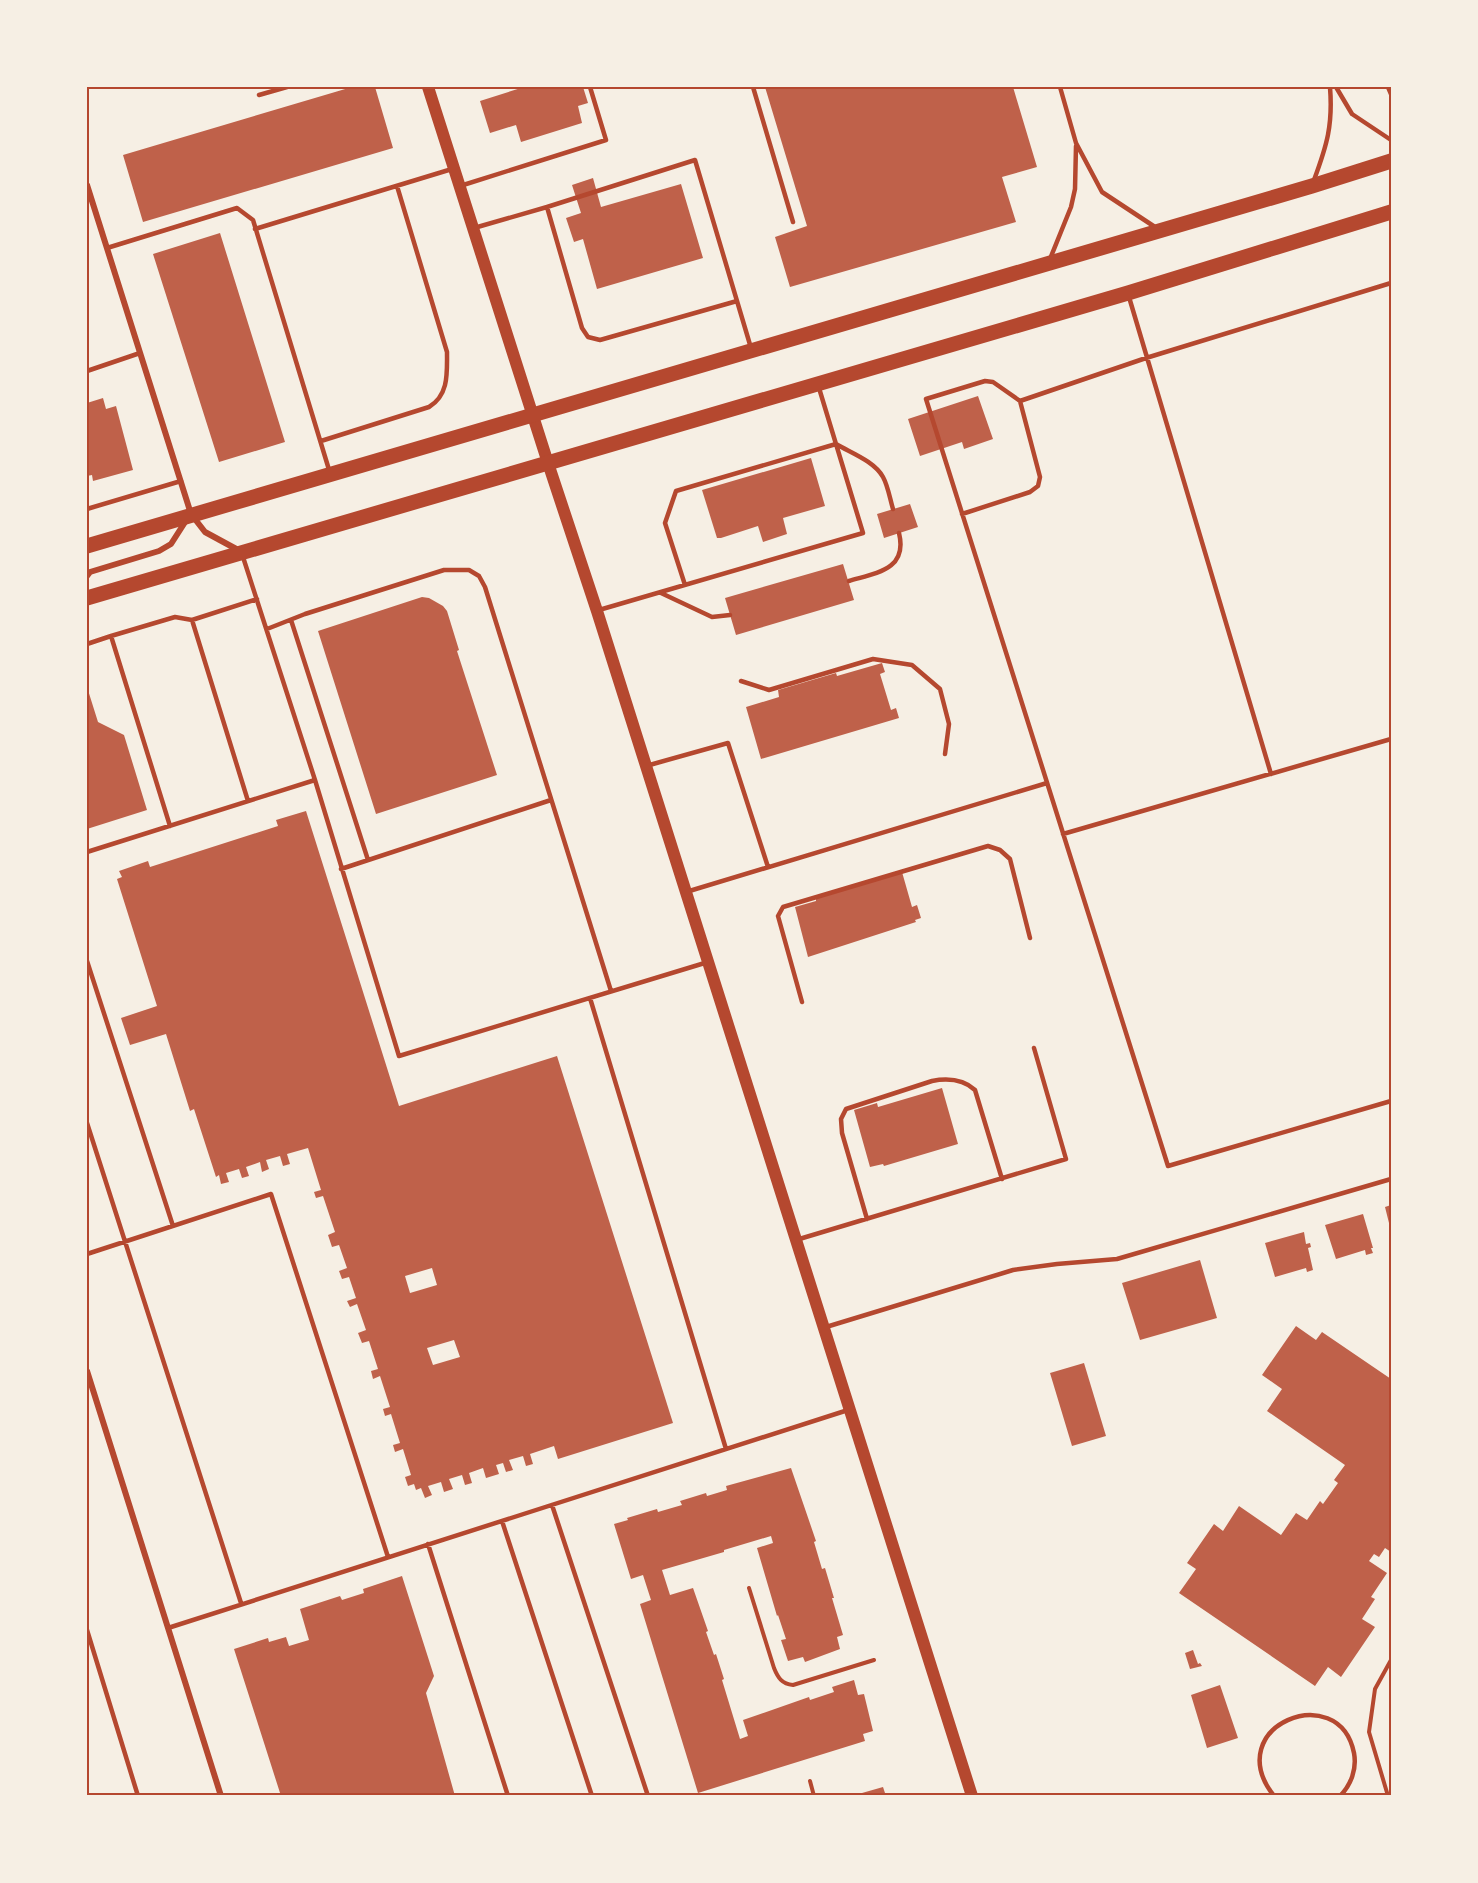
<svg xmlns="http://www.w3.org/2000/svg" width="1478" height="1883" font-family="Roboto,sans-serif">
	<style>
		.building { fill: #bf614a; fill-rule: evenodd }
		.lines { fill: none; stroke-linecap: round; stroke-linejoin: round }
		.path { stroke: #b5482f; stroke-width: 4 }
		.service { stroke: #b5482f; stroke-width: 4.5 }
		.minor { stroke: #b5482f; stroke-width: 6 }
		.secondary { stroke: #b5482f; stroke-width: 12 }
		.primary { stroke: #b5482f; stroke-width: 15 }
		.neatline { fill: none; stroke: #b5482f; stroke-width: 2 }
	</style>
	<rect width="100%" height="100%" fill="#f6efe4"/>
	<path class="building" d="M352,87h23l18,61 -250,74 -20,-67z
		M524,87h59l5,16 -10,3 4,17 -61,19 -5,-17 -26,8 -10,-32z
		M765,87h248l24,80 -35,10 14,45 -226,65 -15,-50 32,-11z
		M593,178l8,29 80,-23 22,74 -106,31 -14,-50 -9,3 -8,-24 15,-5 -9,-28z
		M220,233l65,209 -66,20 -66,-208z
		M978,396l15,43 -29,10 -2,-7 -42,14 -12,-37z
		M103,398l3,11 10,-3 17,64 -40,11 -1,-6 -5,1v-73z
		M811,458l14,48 -42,12 4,16 -24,8 -5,-16 -37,12h-4l-15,-48z
		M910,504l8,23 -34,11 -7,-24z
		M843,564l11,36 -118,35 -11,-37z
		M422,597l7,1 14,8 4,5 12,39 -2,1 40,124 -121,39 -58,-183z
		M882,663l3,9 -5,2 11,36 5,-2 3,10 -138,41 -15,-52 33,-10 -1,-7 58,-17 1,3z
		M87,687l11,35 26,13 23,75 -60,19z
		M306,811l93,295 158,-50 116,367 -115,36 -4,-13 -24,8 3,10 -7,2 -3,-10 -14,4 4,10 -7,2 -3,-9 -7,2 3,9 -13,4 -3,-10 -14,5 3,10 -7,2 -3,-10 -13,4 4,10 -9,3 -3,-10 -13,4 4,9 -7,3 -4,-10 -5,2 -2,-6 -6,2 -3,-9 6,-2 -8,-26 -8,3 -2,-7 7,-2 -9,-29 -6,2 -2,-7 7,-2 -10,-31 -7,3 -2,-8 7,-2 -9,-28 -7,2 -4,-10 8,-3 -9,-26 -7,3 -3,-6 9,-3 -7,-21 -7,2 -3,-8 8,-3 -8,-23 -7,2 -4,-12 7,-3 -12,-36 -7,2 -2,-6 7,-2 -13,-42 -21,6 3,10 -7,2 -3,-10 -14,4 3,9 -7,3 -2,-10 -14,5 3,9 -7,2 -3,-9 -13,4 3,9 -8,2 -2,-9 -3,2 -22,-68 -4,2 -24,-77 -36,11 -9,-27 36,-12 -40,-127 5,-2 -3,-6 29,-10 2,6 128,-41 -2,-6zM432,1268l5,17 -27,8 -5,-17zM454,1340l6,17 -27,8 -6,-17z
		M902,872l10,35 5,-2 4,13 -6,2 1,2 -108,35 -13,-50 21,-6v-3z
		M942,1088l16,56 -74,22 -1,-2 -13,3 -16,-57 23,-7 1,4z
		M1391,1205v21l-1,1 -5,-20z
		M1363,1214l10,34h-2l2,5 -7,2 -1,-5 -29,9 -11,-34z
		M1304,1232l2,12 4,-1 1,4 -3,1 5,22 -6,2 -1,-4 -31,9 -10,-34z
		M1200,1260l17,58 -77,22 -18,-57z
		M1296,1326l20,14 6,-8 69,47v173l-6,-4 -6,9 -5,-3 -5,7 18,12 -16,24 4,2 -13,20 13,8 -34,50 -13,-10 -13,19 -136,-93 17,-24 -9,-6 27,-39 9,7 16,-25 42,29 15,-22 11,7 13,-19 3,3 15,-21 -4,-3 11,-15 -78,-54 15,-22 -20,-14z
		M1084,1363l22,73 -34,10 -22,-73z
		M791,1468l25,73 -2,1 8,27 3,-1 9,30h-2l11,37 -6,2 3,12 -35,13 -2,-5 -15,4 -7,-21 5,-1 -8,-24 -1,1 -20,-68 16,-5 -2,-7 -47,14v2l-62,18 8,25 23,-7 15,43 -2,1 8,23 2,-1 8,25 -2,1 18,59 8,-3 -5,-16 66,-23 1,3 24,-8 -2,-5 22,-7 4,15 6,-1 9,37 -10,3 2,7 -167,52 -58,-189 11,-4 -8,-25 -12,4 -17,-55 14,-4 -1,-2 30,-9 1,3 24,-7 -2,-4 26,-8 1,3 20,-6 -1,-4z
		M402,1576l32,100 -8,17 29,103h-174l-47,-147 34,-11 1,4 17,-5 3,9 20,-6 -9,-31 40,-13 2,4 22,-7 -1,-4z
		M1193,1650l5,14 2,-1 2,3 -12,3 -5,-16z
		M1220,1685l18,53 -31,10 -16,-53z
		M883,1787l3,9h-31v-1z"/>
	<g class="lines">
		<path class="path" d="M749,1588l25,80c4,10 8,16 19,17l81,-25
			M810,1781l4,15
			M1388,1796l-19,-64 6,-43 16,-29"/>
		<path class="service" d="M753,87l40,135
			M1060,87l16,56 26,49 53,35
			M1336,87l16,27 39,26
			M1388,87l3,7
			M259,95l28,-8
			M1314,180c13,-35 19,-55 16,-93
			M460,186l146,-46 -16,-53
			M547,207l148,-47 56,188
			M474,228l73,-21 35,121 6,9 12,3 137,-39
			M255,229l197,-60
			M107,248l130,-40 16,12 77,253
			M1050,259l21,-52 4,-18 1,-43
			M1129,297l142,477
			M87,371l53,-18
			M1020,401l-27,-19 -8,-1 -59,18 242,767 223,-65
			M321,441l108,-34c20,-12 18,-34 18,-55l-50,-166
			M87,509l94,-28
			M962,514l68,-22 8,-6 2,-9 -20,-76 126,-43 245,-75
			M243,557l72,223 84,276 309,-94
			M849,581c27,-8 59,-11 50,-48
			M685,585l-20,-62 11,-32 160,-47c15,9 38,17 47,33 5,9 7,22 10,32
			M661,593l51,24 18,-2
			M599,610l264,-77 -44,-145
			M291,620l77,240
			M267,629l38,-15 139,-44h25l10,6 6,11 126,404
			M111,636l64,-19 17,3
			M87,644l24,-8 59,190
			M741,681l28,9 104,-31 39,6 28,24 9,35 -4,30
			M646,766l82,-23 40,124
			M248,801l-56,-181 65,-21
			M1063,834l328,-95
			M87,852l228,-72
			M341,869l210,-69
			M686,892l361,-109
			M87,961l86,265
			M590,998l136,451
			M802,1002l-24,-86 5,-9 205,-61 12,4 10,9 20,79
			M87,1123l154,480
			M867,1219l-25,-86 -1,-14 5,-10 86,-28c16,-3 31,-2 43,9l27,89
			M796,1240l270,-81 -32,-111
			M87,1254l184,-60 117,363
			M826,1327l187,-57 44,-6 60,-5 274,-80
			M552,1505l96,291
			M502,1521l90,275
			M428,1544l80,252
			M168,1628l680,-218
			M87,1630l51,166
			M1274,1796c-55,-70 65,-118 80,-43 3,16 -3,32 -14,43"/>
		<path class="minor" d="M87,185l104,329 14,18 35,19
			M87,576l3,-4 69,-21 12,-7 16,-25
			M87,1371l134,425"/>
		<path class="secondary" d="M428,87l120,376 49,148 375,1185"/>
		<path class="primary" d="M87,546l1225,-360 79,-25
			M87,598l1041,-305 263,-81"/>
	</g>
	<rect width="1478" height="1883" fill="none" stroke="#f6efe4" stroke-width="177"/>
	<rect x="88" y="88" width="1302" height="1706" class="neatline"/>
</svg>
